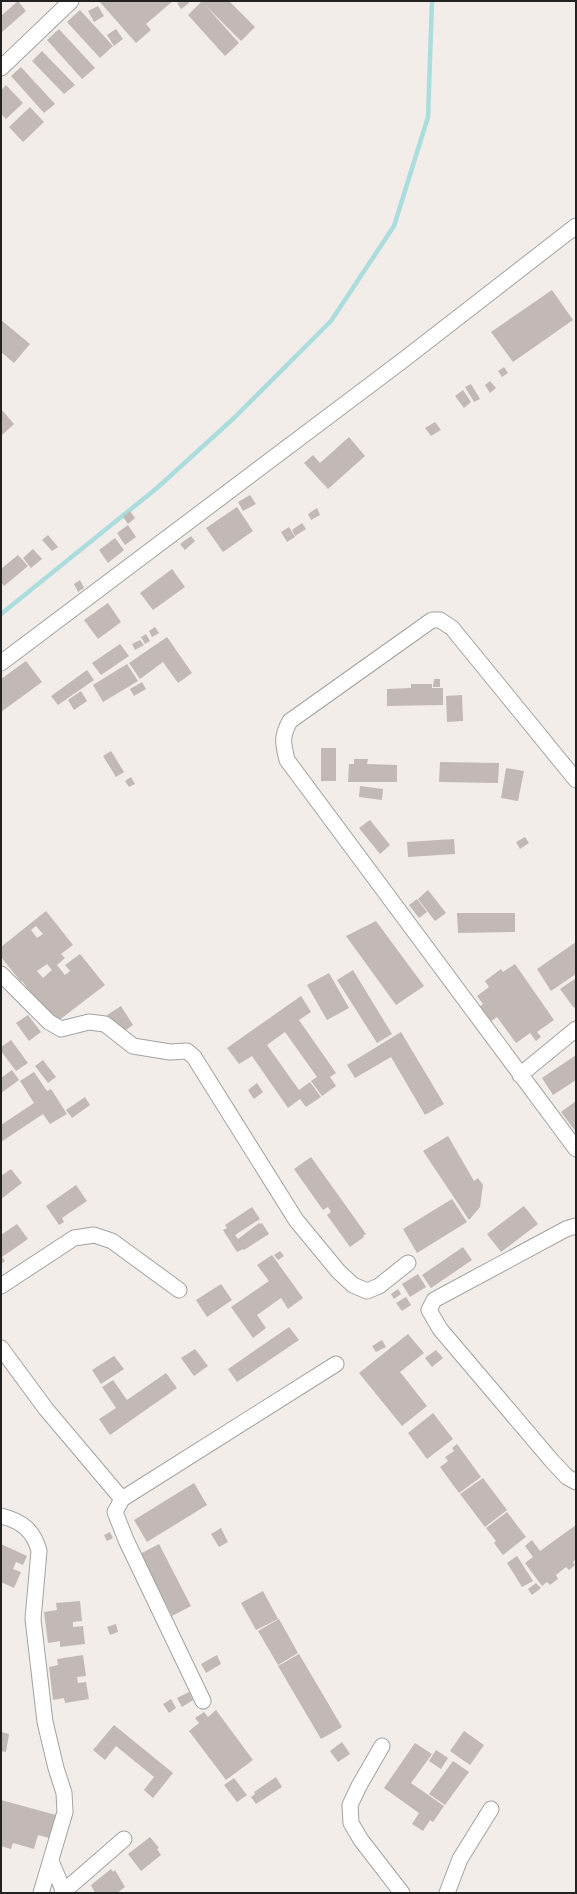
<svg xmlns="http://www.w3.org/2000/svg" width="577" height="1894" font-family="'Noto Sans',sans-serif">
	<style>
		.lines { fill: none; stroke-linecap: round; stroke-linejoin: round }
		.stream { stroke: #abdcde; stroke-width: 4.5 }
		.building { fill: #c2b8b5; fill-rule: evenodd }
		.minor-casing { stroke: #a3a3a3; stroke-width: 17 }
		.minor { stroke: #fff; stroke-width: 15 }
	</style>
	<rect width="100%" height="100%" fill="#f2ede9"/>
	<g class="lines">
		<path class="stream" d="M1,614l156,-126 77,-70 97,-97 63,-95 34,-109 4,-116"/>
	</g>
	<path class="building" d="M18,1l8,10 -25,22v-17z
		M99,1h74l-27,23 5,6 -15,13z
		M180,1h8l1,2 -8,6 -4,-6z
		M202,1h27l26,26 -14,14 -36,-36 34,38 -14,13 -37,-41z
		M98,6l6,10 -10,6 -6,-11z
		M80,10l33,36 -13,12 -33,-36z
		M59,29l36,39 -13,11 -35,-39z
		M116,29l7,10 -9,7 -7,-11z
		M42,51l33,34 -11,9 -32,-33z
		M21,67l34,37 -11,9 -33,-37z
		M6,85l17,18 -17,16 -5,-5v-24z
		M30,107l14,15 -21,20 -14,-15z
		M552,290l21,30 -60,42 -22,-30z
		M1,320l29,24 -16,19 -13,-11z
		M504,367l4,6 -6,4 -4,-6z
		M490,381l6,7 -6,5 -5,-8z
		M471,384l9,15 -6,3 -9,-15z
		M463,390l8,12 -7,6 -9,-12z
		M1,409l13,15 -13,12z
		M435,422l6,8 -10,6 -6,-8z
		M349,437l16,19 -37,33 -24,-26 9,-8 7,8z
		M250,495l6,9 -13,7 -5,-9z
		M237,507l16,24 -30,21 -17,-24z
		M317,508l3,7 -9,5 -3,-6z
		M130,511l5,7 -7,6 -5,-7z
		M302,523l4,6 -11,7 -3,-6z
		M128,525l8,12 -11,8 -8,-12z
		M289,527l6,10 -8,5 -6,-10z
		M48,535l10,12 -6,4 -10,-11z
		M191,536l4,5 -10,9 -5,-6z
		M115,538l9,12 -16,13 -9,-13z
		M33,549l9,10 -11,9 -8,-10z
		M18,555l10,11 -24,20 -3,-4v-13z
		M172,569l13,18 -32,23 -13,-17z
		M80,580l4,8 -6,4 -4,-8z
		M108,603l13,19 -23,17 -14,-19z
		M155,627l4,6 -7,4 -3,-6z
		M146,634l4,7 -5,3 -4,-7z
		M167,637l25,36 -14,10 -15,-21 -23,17 -11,-16z
		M140,640l4,5 -9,5 -3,-6z
		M120,644l9,12 -28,19 -9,-12z
		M26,661l16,21 -41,30v-33z
		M127,664l11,17 -35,21 -10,-17z
		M87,670l7,10 -36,25 -7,-9z
		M434,679h6v8h-7z
		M142,682l4,7 -12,7 -4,-7z
		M411,684h21v4h11v17l-56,1v-17l24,-1z
		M81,691l6,10 -13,9 -6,-10z
		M462,695l1,26 -16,1 -1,-26z
		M321,748h15v33h-15z
		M111,751l13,21 -8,5 -13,-21z
		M354,759h14l-1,5 30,1v17h-49l1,-18h5z
		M440,762l59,1 -1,20 -59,-1z
		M506,768l18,3 -6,30 -17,-3z
		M131,777l4,7 -6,3 -4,-6z
		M360,786l23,3 -1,11 -23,-3z
		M370,820l20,25 -10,9 -21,-26z
		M525,837l4,6 -9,6 -4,-7z
		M454,839l1,15 -47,3 -1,-15z
		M428,890l18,23 -11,8 -17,-22z
		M417,899l10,13 -8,6 -10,-13z
		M46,911l27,34 -12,9 4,4 -8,7 8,10 5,-4 -5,-6 15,-11 25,31 -51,39 -32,-43 -1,1 -20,-25v-10zM36,926l7,8 -6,4 -6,-8zM47,964l5,6 -9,8 -6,-7z
		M457,913h58v19l-57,1z
		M376,921l48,65 -28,19 -50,-69z
		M576,942v32l-25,17 -14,-22z
		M515,964l39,56 -17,12 4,5 -5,4 -6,-8 -14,10 -19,-26 -7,5 -11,-15 4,-3 -6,-8 12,-9 -4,-6 16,-12 2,3z
		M353,970l39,64 -15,9 -40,-63z
		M329,973l20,35 -22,12 -20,-35z
		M576,978v28l-2,2 -14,-19z
		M301,996l10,16 -12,8 37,53 -6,4 6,9 -14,10 -11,-15 6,-4 -32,-45 -18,13 32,45 11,-8 11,15 -15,10 -6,-8 -12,9 -36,-52 -13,8 -12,-16z
		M121,1006l12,19 -13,9 -13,-19z
		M28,1015l13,17 -12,9 -13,-18z
		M401,1032l43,72 -19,11 -34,-58 -36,21 -8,-13z
		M11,1040l17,23 -12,8 -15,-20v-4z
		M576,1055v25l-23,15 -11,-17z
		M43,1060l13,17 -8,6 -13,-17z
		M12,1070l7,10 -18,13v-15z
		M34,1072l13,19 4,-2 16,25 -17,10 -7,-10 -42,28v-17l33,-22 -14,-22z
		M257,1083l6,9 -9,7 -6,-9z
		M85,1097l5,8 -18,13 -6,-8z
		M576,1101v31l-15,-20z
		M448,1136l26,45 4,-3 5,7 -3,22 -11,13 -46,-69z
		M311,1157l55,77 -3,2 1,1 -14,10 -23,-32 4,-3 -3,-5 -5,3 -29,-41z
		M11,1169l11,14 -21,16v-23z
		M76,1185l11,16 -25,17 2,4 -5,3 -13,-19z
		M452,1199l15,23 -50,31 -14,-24z
		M524,1206l14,18 -37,28 -14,-18z
		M252,1207l8,12 -25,16 3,4 21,-16 1,1 2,-1 7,11 -25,16 -1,-1 -6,3 -14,-22 4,-2 -2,-3z
		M17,1224l11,15 -26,18 3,4 -4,3v-29z
		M463,1247l9,13 -41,28 -9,-13z
		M280,1251l4,5 -6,4 -4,-5z
		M272,1255l31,43 -15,11 -7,-11 -24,17 9,13 -13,10 -22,-31 38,-26 -12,-16z
		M418,1274l8,13 -16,10 -8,-13z
		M221,1284l11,16 -25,17 -11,-17z
		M398,1289l3,5 -7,5 -3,-5z
		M406,1297l5,8 -9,6 -6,-8z
		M289,1327l10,13 -62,42 -9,-13z
		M408,1334l16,19 -24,19 27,34 -25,20 -43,-53z
		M382,1340l4,7 -10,5 -4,-6z
		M195,1349l13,17 -14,10 -13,-18z
		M436,1350l7,8 -11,9 -7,-9z
		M114,1356l10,13 -23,15 -9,-14z
		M166,1373l11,15 -67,47 -11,-16 17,-11 -14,-21 11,-7 14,20z
		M433,1413l20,26 -26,20 -19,-26z
		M457,1444l24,33 -22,16 -19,-26 8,-6 -3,-4 9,-6 -2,-3z
		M483,1478l24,32 -22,17 -25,-33z
		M194,1483l13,22 -60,37 -13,-22z
		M507,1512l19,25 -23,18 -9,-12 2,-2 -10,-13z
		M576,1525v34l-3,3 2,3 -6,5 -3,-3 -10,8 2,4 -8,6 -3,-3 -5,4 -17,-23 8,-6 -8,-11 7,-6 8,11z
		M221,1528l7,14 -9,5 -8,-13z
		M110,1532l3,6 -6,3 -3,-6z
		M1,1544l26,12 -4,9 -7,-3 -3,7 8,3 -7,16 -13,-6z
		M159,1544l32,62 -19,10 -32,-62z
		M517,1556l16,25 -11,6 -15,-24z
		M536,1583l5,5 -9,7 -4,-6z
		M263,1591l15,28 -22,11 -15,-27z
		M80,1601l2,20 -9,1v5l10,-1 2,18 -25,3v-6l-12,2 -4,-31 13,-2 -1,-7z
		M279,1619l19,34 -20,12 -20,-34z
		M116,1624l2,8 -8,3 -3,-8z
		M299,1654l43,73 -21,12 -43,-73z
		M83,1655l3,21 -9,1 1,6 8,-1 3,17 -24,4 -1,-5 -11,2 -4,-33 9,-2 -1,-6z
		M217,1655l4,9 -15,9 -5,-9z
		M189,1692l4,8 -11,7 -5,-9z
		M171,1699l5,9 -7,5 -6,-9z
		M216,1710l37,50 -27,20 -37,-49 10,-8 -4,-5 9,-6 4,5z
		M114,1725l59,48 -20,25 -9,-8 10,-13 -38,-31 -11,14 -12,-10z
		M464,1731l20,14 -14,20 -20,-14z
		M1,1732l8,2 -3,18 -5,-1z
		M342,1742l8,12 -12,8 -8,-11z
		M415,1743l17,11 -21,29 33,23 -11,16 -3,-2 -7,11 -11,-7 7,-11 -35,-25z
		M436,1750l12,8 -7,11 -12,-8z
		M453,1761l16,11 -24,33 -16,-11z
		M276,1777l6,10 -26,17 -5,-7 4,-3 -1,-2z
		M234,1778l13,17 -10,7 -13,-17z
		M1,1800l55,15 -7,23 -11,-3 -4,14 -21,-6 -2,6 -10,-3z
		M150,1837l9,11 -2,1 4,6 -20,16 -13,-17z
		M111,1869l2,3 2,-2 10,17 -8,6h-22l-4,-8z"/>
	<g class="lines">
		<g class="minor-casing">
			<path id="minor" d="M1,68l70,-67
				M1,663l401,-302 174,-135
				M576,780l-124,-152 -12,-8h-8l-142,101c-9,16 -7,22 -3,39l289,389
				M1,974l48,48 12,7 28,-7 16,2 28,22 37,6 17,-1 7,6 102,163 42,51 15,14 14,6 12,-5 29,-23
				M520,1075l56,-46
				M576,1226l-10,3 -132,71 -5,10 11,19 112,132 15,16 9,5
				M1,1286l73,-48 20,-3 18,6 67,49
				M1,1348l45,61 76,90
				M1,1516c21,5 33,15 38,35l-6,68 12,103 11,46 8,25 1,19 -24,81
				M203,1701l-77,-161 -11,-28 7,-13 214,-135
				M382,1746l-23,40 -9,19 1,18 10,17 41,53
				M51,1861l13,31
				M62,1893l62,-54
				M447,1893l13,-34 31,-50"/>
		</g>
		<use href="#minor" class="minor"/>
	</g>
	<rect width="577" height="1894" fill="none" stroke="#222222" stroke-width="4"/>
</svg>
